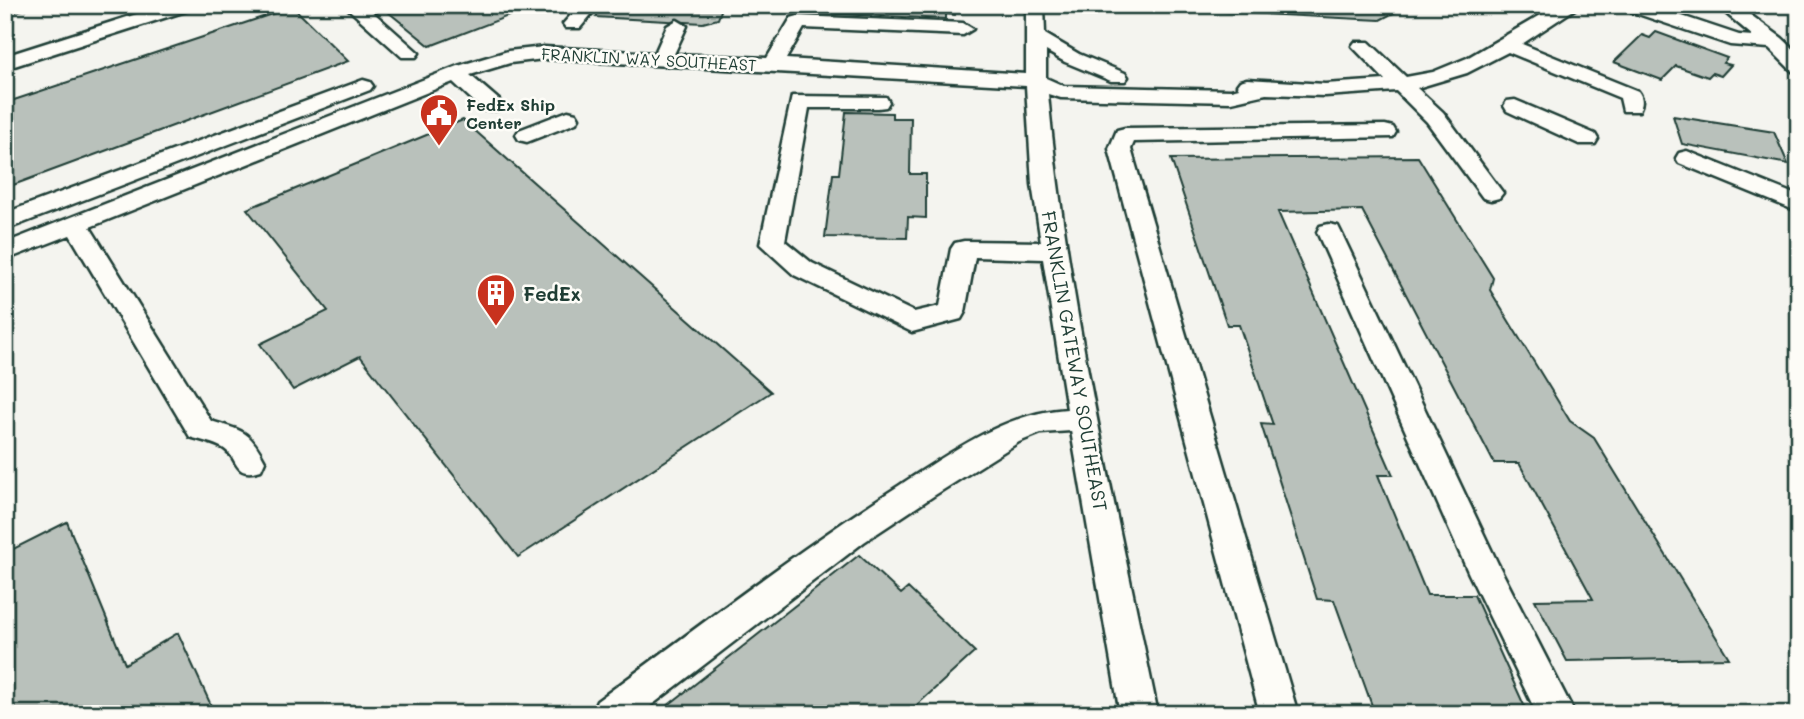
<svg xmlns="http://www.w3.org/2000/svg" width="1804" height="719" font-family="Mali,sans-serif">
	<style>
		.building { fill: #b9c1bb; stroke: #1f3d34; stroke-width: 2 }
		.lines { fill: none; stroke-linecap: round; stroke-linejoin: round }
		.minor-casing { stroke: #1f3d34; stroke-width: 5 }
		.minor { fill: #fdfcf7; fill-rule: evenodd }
		.labels { text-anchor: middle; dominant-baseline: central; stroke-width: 5; stroke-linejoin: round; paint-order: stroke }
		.far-street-label { font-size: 16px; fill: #1f3d34; stroke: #fdfcf7 }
		.far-poi-label { font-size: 16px; font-weight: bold; fill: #1f3d34; stroke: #fdfcf7; text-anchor: start }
		.poi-label { font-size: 19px; font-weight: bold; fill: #1f3d34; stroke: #fdfcf7; text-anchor: start }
		.street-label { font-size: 19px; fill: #1f3d34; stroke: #fdfcf7 }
	</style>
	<rect width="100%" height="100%" fill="#f4f4ef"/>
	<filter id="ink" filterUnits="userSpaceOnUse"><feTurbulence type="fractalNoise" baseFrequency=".0143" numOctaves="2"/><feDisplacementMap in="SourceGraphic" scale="14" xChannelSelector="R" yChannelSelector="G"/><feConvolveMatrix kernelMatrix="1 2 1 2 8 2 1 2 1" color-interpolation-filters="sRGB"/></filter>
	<g filter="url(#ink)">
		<path class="building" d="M5,5h20l2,3 -22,7z
			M386,5h151l-107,41 -48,-39z
			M603,5h120l-5,14 -15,4 -107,-6z
			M797,5h159l-1,10 -9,-1v5l-151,-7z
			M1204,5h205l-29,15 -175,-9z
			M293,7l55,54 -343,127v-85z
			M1656,32l71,26 -4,5 8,2 -10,11 -9,-3 -4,4 -32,-11 -14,14 -48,-18 28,-27 8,3z
			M846,112l46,1v5h19l-1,56h16v44l-18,-1 -1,21 -82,-1 8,-63h6z
			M1673,116l101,16 14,32 -106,-20z
			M463,120l308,272 -253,165 -158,-201 -67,34 -33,-46 68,-33 -81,-102z
			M1418,157l75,121 -3,12 80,131 24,17 135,220 -162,3 -32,-61 58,-1 -74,-136h-25l-132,-253 -84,2 115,263h-15l49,120h47l54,119h-153l-41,-114 -17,-1 -56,-175 12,1 -34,-100h-12l-56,-166z
			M67,522l58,142 53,-31 37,81h-210v-161z
			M859,555l42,39 7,-6 67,64 -68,62h-250z"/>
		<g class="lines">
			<g class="minor-casing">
				<path id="minor" d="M165,5h29l-2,4 -187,60v-13z
					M344,5h21l54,48 -3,4h-14z
					M580,5h19l-19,23h-14l-3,-4z
					M1026,5h18l1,29 34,20 46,19 3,4 -3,4h-14l-46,-19 -19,-11v27l18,8 167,4 8,-2 -2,-3 3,-4 7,-2 78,5 60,-4 -33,-34 3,-4h14l37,35 27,-5 34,-14 91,-53h23l-59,39 116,47c5,6 5,13 1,20h-16l-3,-13 -112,-46 -41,21 -50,15 26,24 60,81 -4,5 -8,2 -8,-2 -56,-76 -31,-31 -71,5 -59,-2 -35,8 -170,-4 -13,-4c19,209 68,414 110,620h-38l-49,-283 -30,2 -22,9 -84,53 -71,47 -224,172h-49l6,-13c100,-73 198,-149 303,-216 52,-33 104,-72 167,-76l-24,-150 -68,-2 -10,55 -4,7 -49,13 -118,-57 -34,-31 32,-148 94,1 3,5 -3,5 -8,1h-69l-24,133 27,22 102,49 26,-6 11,-57 4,-6 9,-2 77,1 -9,-58 -6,-98 -482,-27 -34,4 -40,12 29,25 3,5 -3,5h-16l-30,-28 -363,145 121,194c32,10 38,9 54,40l-4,9c-29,9 -21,-12 -38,-22 -9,-5 -23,-8 -33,-11l-120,-202 -65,25v-17l453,-177 50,-15 36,-4 111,6 12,-27 10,-6 10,6 -13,28 93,4 24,-40 7,-2 165,7 10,6 -10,6 -159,-7 -18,31 240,15z
					M1621,5h28l90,30 14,1 -37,-31h21l45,33 17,16v19l-7,-2 -23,-23 -39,-3 -107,-36z
					M363,80l7,2 3,4 -3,4 -365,140v-17z
					M1515,100l80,34 3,5 -3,5h-16l-72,-33 -3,-5 3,-5z
					M568,111l8,2 3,5 -3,5 -49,19 -8,-2 -3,-5 3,-5z
					M1385,125l8,2 3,5 -3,5 -259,5 -3,7 167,565h-38l-151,-565 8,-19 8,-2z
					M1687,151l112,45v16l-120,-49 -3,-5 3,-5z
					M1329,224l9,2 3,6 157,332 77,150h-38l-68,-140 -152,-342 3,-6z"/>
			</g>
			<use href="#minor" class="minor"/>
		</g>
	</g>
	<defs>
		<g id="civic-pin" transform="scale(2.0125)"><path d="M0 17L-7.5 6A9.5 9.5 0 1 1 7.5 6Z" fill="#c8321e" stroke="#fdfcf7"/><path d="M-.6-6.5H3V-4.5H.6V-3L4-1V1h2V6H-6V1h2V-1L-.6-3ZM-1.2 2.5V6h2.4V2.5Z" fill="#fff"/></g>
		<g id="building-pin" transform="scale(2.0125)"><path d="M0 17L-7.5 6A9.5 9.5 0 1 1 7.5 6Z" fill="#c8321e" stroke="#fdfcf7"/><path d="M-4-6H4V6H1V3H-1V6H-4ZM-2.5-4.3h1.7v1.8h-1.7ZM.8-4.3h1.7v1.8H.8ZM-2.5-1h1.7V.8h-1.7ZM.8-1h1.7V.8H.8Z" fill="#fff"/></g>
	</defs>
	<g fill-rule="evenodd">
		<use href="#civic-pin" x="439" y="113"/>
		<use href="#building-pin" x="496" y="293"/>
	</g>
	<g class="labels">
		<g class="far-street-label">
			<text transform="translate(649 59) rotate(3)">FRANKLIN WAY SOUTHEAST</text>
		</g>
		<g class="far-poi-label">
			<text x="466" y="104">FedEx Ship<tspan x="466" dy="18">Center</tspan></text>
		</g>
		<g class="poi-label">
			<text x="523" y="293">FedEx</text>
		</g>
		<g class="street-label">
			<text transform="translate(1075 361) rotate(80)">FRANKLIN GATEWAY SOUTHEAST</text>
		</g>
	</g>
	<rect width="1804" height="719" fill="none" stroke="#fdfcf7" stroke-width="28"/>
	<rect x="14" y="14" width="1776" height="691" fill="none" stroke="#1f3d34" stroke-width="2.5" filter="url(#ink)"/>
</svg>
